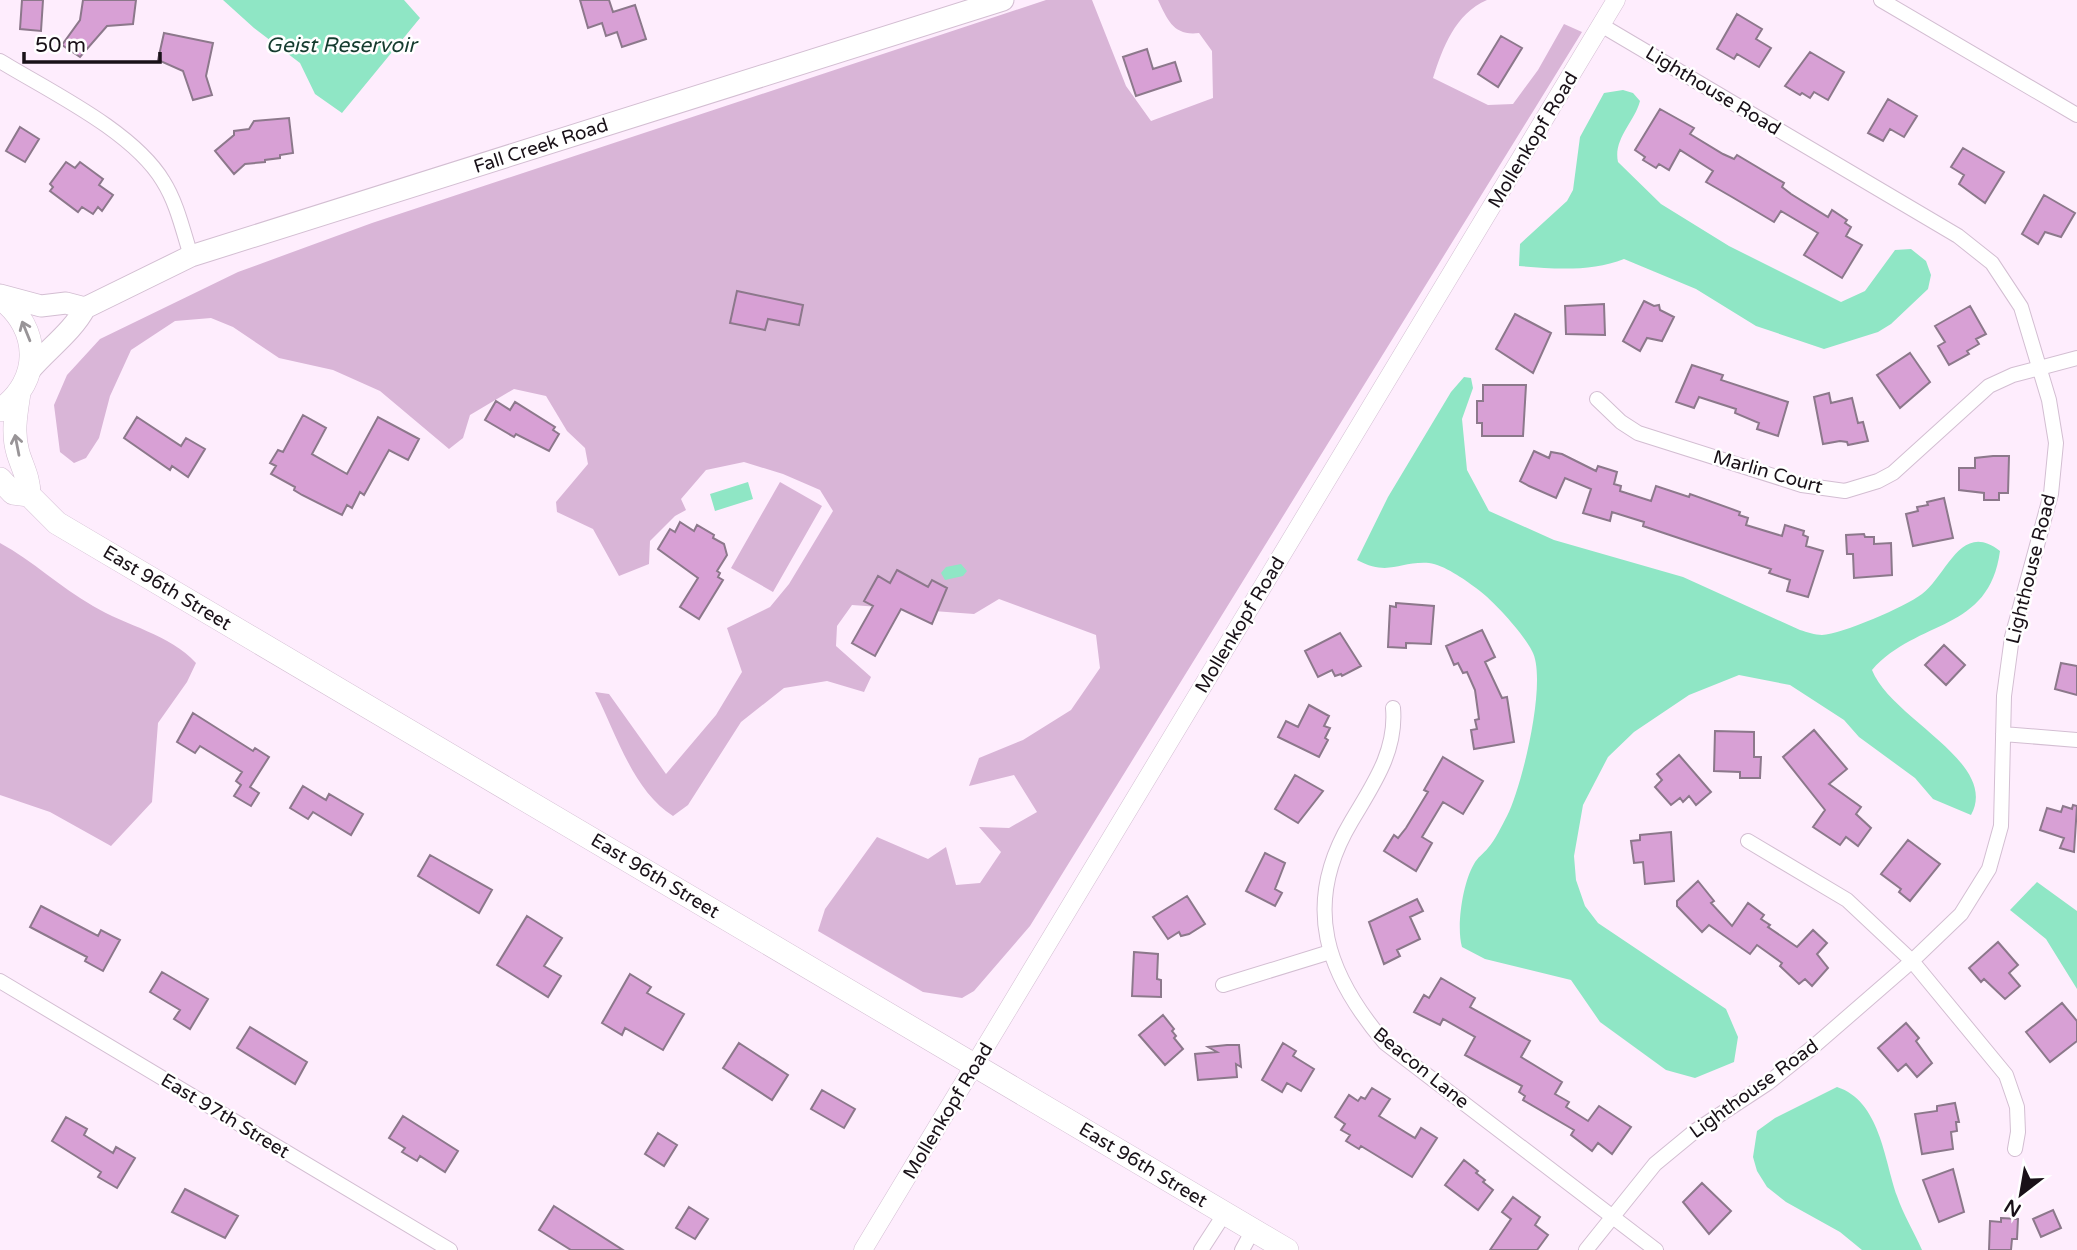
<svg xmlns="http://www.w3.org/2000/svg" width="2077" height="1250" font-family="'Varela Round',sans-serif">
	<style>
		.green { fill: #d9b5d7 }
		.water { fill: #8fe6c5 }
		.building { fill: #d8a0d5; stroke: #8c788b; stroke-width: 2 }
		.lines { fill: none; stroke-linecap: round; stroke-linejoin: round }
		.minor-casing { stroke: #d3bed2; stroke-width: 16 }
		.tertiary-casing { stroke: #d3bed2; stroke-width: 19 }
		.secondary-casing { stroke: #d3bed2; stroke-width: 23 }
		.primary-casing { stroke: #d3bed2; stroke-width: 24 }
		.minor { stroke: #fff; stroke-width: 14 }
		.tertiary { stroke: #fff; stroke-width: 18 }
		.secondary { stroke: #fff; stroke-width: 21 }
		.primary { stroke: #fff; stroke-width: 23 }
		.oneway { stroke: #989497 }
		.labels { text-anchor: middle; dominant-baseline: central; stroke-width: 5; stroke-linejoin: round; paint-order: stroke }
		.street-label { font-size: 19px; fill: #191118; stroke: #fff }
		.water-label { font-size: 21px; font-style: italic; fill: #153c2f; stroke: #fff }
	</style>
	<rect width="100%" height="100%" fill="#feedfd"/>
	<path class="green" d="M1046,0h46l34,86 25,35 62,-23 -1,-47 -13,-18c-25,3 -31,-12 -41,-33h329c-32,14 -44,47 -54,78l55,27 25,-1 25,-34 26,-46 18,8 -552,894 -56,65 -12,7 -39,-6 -105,-61 7,-22 52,-72 51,22 18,-12 10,38 24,-2 21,-31 -22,-25 30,1 28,-16 -23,-37 -45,11 10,-28 44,-18 48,-30 29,-42 -4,-33 -97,-36 -25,15 -122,-9 -15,21 -1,20 35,31 -7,15 -37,-11 -43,7 -43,34 -53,83 -15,11c-40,-25 -57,-83 -78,-124l14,2 57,80 50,-59 26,-43 -15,-44 43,-21 19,-23 44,-73 -13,-21 -37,-16 -39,-12 -38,8 -25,29 5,11 -11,6 -25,25 -1,23 -30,12 -26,-47 -36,-17 -1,-10 32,-38 -3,-16 -18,-17 -21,-35 -32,-7 -44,26 -7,23 -14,11 -69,-58 -47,-21 -54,-12 -46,-31 -22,-9 -36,3 -44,29 -21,46 -11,42 -13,20 -12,5 -14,-11 -6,-47 13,-30 33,-36 138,-67 134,-49z
		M780,482l42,24 -49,86 -42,-24z
		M0,543c33,18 60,44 93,63 33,20 77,28 103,57l-9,19 -29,41 -6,79 -41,44 -61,-34 -50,-17z"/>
	<path class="water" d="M223,0h181l16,18 -78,95 -27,-19 -15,-31 -46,-35z
		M1623,90l10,3 7,8c-6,22 -27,38 -22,61l43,42 68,42 112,56 24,-11 30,-41 16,-1 15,12 5,14 -3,14 -37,35 -13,8 -54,17 -68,-23 -60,-37 -72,-30c-32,13 -71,10 -105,7l1,-22 47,-43 6,-11 7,-53 24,-44z
		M1464,377l7,1 2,10 -11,31 5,51 22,41 65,29 129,37 117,53c7,2 15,5 22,5 20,-1 83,-28 100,-41 25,-19 39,-74 78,-43 -11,82 -82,67 -128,119 19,49 128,92 99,145l-38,-16 -18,-21 -56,-41 -15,-17 -54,-35 -51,-10 -50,20 -55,37 -26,25 -25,48 -9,51 2,24 9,26 13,17 128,86 12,28 -4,25 -39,16 -29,-8 -66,-48 -29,-42 -86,-21 -23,-12c-6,-21 1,-65 12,-83 3,-6 10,-11 14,-16 8,-9 13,-21 19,-32 15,-29 41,-137 25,-165 -9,-18 -40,-52 -56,-63 -12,-9 -32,-23 -47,-25 -30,-2 -40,14 -72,-3l31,-63 63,-105z
		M748,482l5,17 -38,12 -5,-17z
		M961,564l6,7 -4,5 -18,4 -4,-7 5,-6z
		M2037,882l40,29v78l-31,-50 -36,-29z
		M1837,1087c43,14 47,72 60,109 6,18 17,36 25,54h-60l-22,-18 -54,-30 -19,-15 -10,-16 -4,-14 4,-26 18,-13z"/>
	<path class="building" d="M22,0h21l-2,31 -21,-2z
		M83,0h53l-3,24 -26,2 -27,31 -18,-12 18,-25z
		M580,0h29l4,12 22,-7 11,34 -24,8 -5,-15 -11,4 -4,-13 -14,5z
		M1737,14l25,15 -6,10 15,9 -12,19 -22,-13 -3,5 -17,-10z
		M164,33l49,10 -7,33 6,19 -19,5 -10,-29 -25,-11z
		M1501,36l21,12 -24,39 -20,-13z
		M1147,49l6,20 22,-7 6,19 -45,15 -13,-39z
		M1810,52l34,20 -16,28 -14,-8 -4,6 -8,-5 -2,2 -15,-9z
		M1888,99l29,17 -13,21 -14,-8 -7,12 -15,-8z
		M1660,109l34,19 -4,6 33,20 11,5 3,-4 47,28 -2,4 9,7 37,23 4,-7 15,10 -2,3 6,4 -5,9 16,9 -20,33 -38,-23 14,-22 -37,-22 -7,11 -42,-25 -26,-15 7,-11 -33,-21 -11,20 -10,-6 -3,4 -13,-8 2,-3 -10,-7z
		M289,118l4,35 -13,2v3l-15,2v2l-20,2 -11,10 -19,-23 19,-16v-4l15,-2 5,-8z
		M20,127l19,12 -14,23 -19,-11z
		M1963,148l41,24 -19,31 -26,-19 5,-9 -13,-8z
		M66,162l9,6 5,-6 23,17 -4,6 14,10 -11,16 -4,-4 -5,7 -11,-7 -4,5 -28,-21 3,-4 -3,-3z
		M2044,195l31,18 -14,24 -16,-5 -7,12 -16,-10z
		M737,291l66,14 -4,20 -31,-6 -3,11 -35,-7z
		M1644,301l10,5 5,-1 1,5 14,7 -12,24 -15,-3 -7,13 -17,-10z
		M1604,304l1,31 -39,-1 -1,-28z
		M1970,306l16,28 -10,5 3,5 -12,7 2,3 -20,11 -11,-19 7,-4 -10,-16z
		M1515,314l36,19 -18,40 -37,-24z
		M1910,353l20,29 -30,26 -23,-33z
		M1692,365l31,10 -2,5 67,22 -10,34 -21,-7 2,-6 -24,-10 1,-4 -37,-12 -5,11 -18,-6z
		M1483,385h43l-3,51h-41v-13h-5v-22h6z
		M1829,393l2,10 21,-5 6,25 5,-1 5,19 -20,4 -1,-3 -7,-1 -17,3 -9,-47z
		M496,401l14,9 5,-8 40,25 -2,3 6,4 -10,17 -33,-17 -2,3 -29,-17z
		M303,415l23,13 -14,26 35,20 31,-57 41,22 -11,21 -19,-10 -25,45 -4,-3 -8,16 -5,-3 -5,10 -40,-20 -8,-5 1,-3 -24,-13 5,-8 -6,-3 8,-13 5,2z
		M137,417l44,29 5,-8 19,11 -17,28 -16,-11 -2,4 -46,-32z
		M1534,451l15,7 2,-6 11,2 34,17 2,-5 19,6 -3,12 7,2 -1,5 31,10 5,-15 33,11 1,-3 50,18 -1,3 9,3 -2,7 36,11 3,-11 19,6 -1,4 5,2 -2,9 17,5 -15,46 -21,-6 3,-11 -21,-7 2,-4 -128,-43 1,-4 -32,-10 -2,9 -27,-8 8,-24 -26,-11 -9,20 -27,-12 -9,-5z
		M1993,456h16l-1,37h-9v7h-15v-7l-25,-3v-22h16v-10z
		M1944,498l9,40 -40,8 -7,-32 12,-3 -1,-4 11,-2 -1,-3z
		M680,522l14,9 3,-6 17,10 -1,3 11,6 3,11 -10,16 3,2 -2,4 5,3 -24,39 -19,-12 18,-29 -40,-29 12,-20 5,3z
		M1864,534l1,3h9v7l17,-1 1,32 -38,3 -1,-24h-6l-1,-19z
		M897,570l31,17 4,-7 15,8 -15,36 -31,-15 -26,47 -23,-13 21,-37 -9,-5 14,-25 12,7z
		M1396,603l38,3 -3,38 -25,-1v5l-18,-1 2,-41 6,1z
		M1482,630l13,27 -10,5 17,36 5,-1 7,45 -40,7 -3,-19 6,-1 -2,-9 4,-1 -4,-29 -8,-18 -4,1 -5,-10 -4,2 -8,-19z
		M1340,633l21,33 -19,10 -1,-2 -6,2 -3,-6 -14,7 -13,-26z
		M1944,645l21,20 -19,20 -21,-20z
		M2061,663l16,3v29l-22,-6z
		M1309,705l20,11 -5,10 6,2 -5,10 3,2 -9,17 -41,-20 8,-16 12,6z
		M193,713l60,38 2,-3 14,9 -19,30 9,6 -8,13 -17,-10 7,-11 -5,-4 6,-9 -42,-26 -5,7 -18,-11z
		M1814,730l33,39 -18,15 32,23 -5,7 15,14 -13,18 -12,-9 -6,8 -27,-18 12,-17 -42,-53z
		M1715,731l39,1v25h7l-1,21h-20v-6l-26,-1z
		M1679,755l32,37 -15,13 -7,-9 -6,6 -3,-4 -9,7 -16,-18 7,-7 -5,-6z
		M1443,757l40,24 -20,33 -20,-12 -21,35 10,6 -16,28 -32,-20 10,-16 4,3 8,-10 22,-36 -4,-2z
		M1295,775l28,16 -25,32 -23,-14z
		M303,786l23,14 3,-6 34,20 -12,21 -38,-23 -5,7 -18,-11z
		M2073,805l4,1 -3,46 -14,-4 4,-10 -24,-8 7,-22 14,4 2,-6 9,3z
		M1671,832l3,49 -29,3 -2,-22 -9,1 -3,-22 9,-1v-5z
		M1908,840l32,24 -30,37 -11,-9 2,-3 -20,-15z
		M1265,853l20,10 -10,26 7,4 -7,13 -29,-15z
		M430,855l62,35 -13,23 -61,-37z
		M1698,881l16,20 -3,2 21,23 16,-23 16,12 -3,4 9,6 -2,2 29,20 16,-17 14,13 -10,11 11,14 -16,18 -7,-7 -6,5 -19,-18 2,-3 -25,-18 -7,9 -41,-29 -7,7 -25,-26v-5z
		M1187,896l18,28 -16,10 -8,2 -2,-4 -11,7 -15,-22z
		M1417,899l6,12 -13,6 10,22 -23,11 3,6 -16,8 -15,-42z
		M41,906l57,30 3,-6 19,10 -17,31 -18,-10 2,-4 -57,-30z
		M527,916l35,22 -18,28 17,10 -13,21 -51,-32z
		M1998,942l20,23 -9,8 11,13 -15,13 -21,-20 -3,3 -12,-14z
		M1134,952l24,2 -1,25 4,1v17l-29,-1z
		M162,972l46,27 -18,30 -16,-10 6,-9 -30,-18z
		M630,974l21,13 -4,6 37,21 -21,36 -38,-22 -3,7 -20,-12z
		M1441,978l34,20 -5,9 60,34 -9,16 41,25 -7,12 14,8 -3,5 22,14 11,-15 32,21 -19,27 -14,-11 -6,8 -21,-16 3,-5 -51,-30 2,-4 -6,-4 3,-6 -57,-31 10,-18 -32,-18 -3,6 -26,-13 10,-17 5,3z
		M2062,1003l15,18v20l-27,21 -24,-30z
		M1163,1015l11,14 -2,2 4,5 -2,2 9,11 -18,16 -26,-30z
		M1906,1023l13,15 -3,3 16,22 -15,14 -11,-13 -8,7 -20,-23z
		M250,1027l57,35 -12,22 -58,-36z
		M739,1043l49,32 -16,25 -49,-32z
		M1283,1043l13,8 -3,5 21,13 -13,22 -14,-8 -5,9 -20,-12z
		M1227,1045h12l2,22 -5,-3 1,13 -39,3 -3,-26 22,-2 -9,-5z
		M1372,1088l18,11 -11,17 36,22 6,-10 16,10 -25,39 -51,-31 -2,3 -13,-8 4,-6 -9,-5 4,-6 -10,-7 14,-22 9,6 3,-4 4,2z
		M822,1090l33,19 -11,19 -33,-19z
		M1955,1103l4,19h-3l1,9 -6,1 2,17 -31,5 -7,-40 22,-3v-5z
		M403,1116l55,35 -13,21 -25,-16 -3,5 -15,-9 3,-4 -16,-10z
		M66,1117l21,12 -3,6 29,18 3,-6 19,11 -18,30 -19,-11 3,-5 -49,-31z
		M658,1133l19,12 -13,21 -19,-12z
		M1464,1160l14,11 -2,2 9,7 -2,2 10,8 -15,20 -33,-25z
		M1953,1169l11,43 -25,10 -16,-42z
		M1702,1183l29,28 -22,23 -26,-32z
		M185,1189l53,27 -13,22 -53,-26z
		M1513,1197l27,20 -5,8 13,10 -11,15h-47l21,-31 -9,-7z
		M554,1206l69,44h-52l-32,-20z
		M689,1207l19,12 -13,20 -19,-11z
		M2053,1210l8,18 -20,9 -8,-18z
		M2001,1218l17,1 -1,20h-5l-1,11h-22l1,-29 11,1z"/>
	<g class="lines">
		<g class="minor-casing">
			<path id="minor" d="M1881,0l196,115
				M0,61c49,30 133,70 163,120 14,22 20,50 28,75
				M1597,399l24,23 17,11 164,52 43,6 33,-10 15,-8 96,-87 24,-11 64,-17
				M1393,708c4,44 -21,78 -42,114 -50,84 -24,153 34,221l271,207
				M2003,734l74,6
				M1748,841l99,59 65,61 94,114 11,32 1,25 -3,17
				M0,981l450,269
				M1223,985l107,-33
				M1201,1250l24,-37
				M1242,1250l11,-20
				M1586,1250l69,-86 40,-33 73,-48 45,-36 99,-86 49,-47 28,-45 12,-43 3,-130 8,-59 39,-143 5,-51 -7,-43 -28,-93 -29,-44 -34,-27 -357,-211"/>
		</g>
		<g class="tertiary-casing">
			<path id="tertiary" d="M863,1250l753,-1250"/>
		</g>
		<g class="secondary-casing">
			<path id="secondary" d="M0,295l41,11 25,-3 19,5
				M30,370c17,-20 43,-39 55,-62l106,-52 812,-256"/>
		</g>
		<g class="primary-casing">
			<path id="primary" d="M0,298c41,30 42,83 0,112
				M19,393c-3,20 -7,40 -1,60 5,16 11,25 11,42
				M0,479l13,14 16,2 28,28 1230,727"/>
		</g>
		<use href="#minor" class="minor"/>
		<use href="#tertiary" class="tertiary"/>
		<use href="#secondary" class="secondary"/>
		<use href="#primary" class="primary"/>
	</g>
	<defs><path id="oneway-shaft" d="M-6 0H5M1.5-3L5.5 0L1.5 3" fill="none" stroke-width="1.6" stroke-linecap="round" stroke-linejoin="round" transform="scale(1.75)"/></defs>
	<g class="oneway">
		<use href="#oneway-shaft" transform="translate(26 331) rotate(-112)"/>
		<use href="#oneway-shaft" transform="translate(17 445) rotate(-101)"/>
	</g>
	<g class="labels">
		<g class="street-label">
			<text transform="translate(1713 91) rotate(31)">Lighthouse Road</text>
			<text transform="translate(1533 140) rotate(-59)">Mollenkopf Road</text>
			<text transform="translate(541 146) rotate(-18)">Fall Creek Road</text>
			<text transform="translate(1768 472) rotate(16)">Marlin Court</text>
			<text transform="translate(2031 569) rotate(-76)">Lighthouse Road</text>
			<text transform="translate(167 588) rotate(31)">East 96th Street</text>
			<text transform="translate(1240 625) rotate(-59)">Mollenkopf Road</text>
			<text transform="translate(655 876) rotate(31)">East 96th Street</text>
			<text transform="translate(1421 1068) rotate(39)">Beacon Lane</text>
			<text transform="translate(1754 1089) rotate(-36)">Lighthouse Road</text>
			<text transform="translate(948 1111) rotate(-59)">Mollenkopf Road</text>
			<text transform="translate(225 1116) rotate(31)">East 97th Street</text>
			<text transform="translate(1143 1165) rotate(31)">East 96th Street</text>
		</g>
		<g class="water-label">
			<text x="341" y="45">Geist Reservoir</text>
		</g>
	</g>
	<g transform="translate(2021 1194) rotate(211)" stroke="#ffffff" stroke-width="5" paint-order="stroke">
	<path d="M0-5L12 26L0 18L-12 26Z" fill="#191118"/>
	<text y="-10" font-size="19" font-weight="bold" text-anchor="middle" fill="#191118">N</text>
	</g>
	<path d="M24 52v10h136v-10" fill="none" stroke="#191118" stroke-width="3.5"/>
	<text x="35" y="52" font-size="21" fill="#191118" stroke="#ffffff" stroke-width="5" paint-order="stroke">50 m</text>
</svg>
